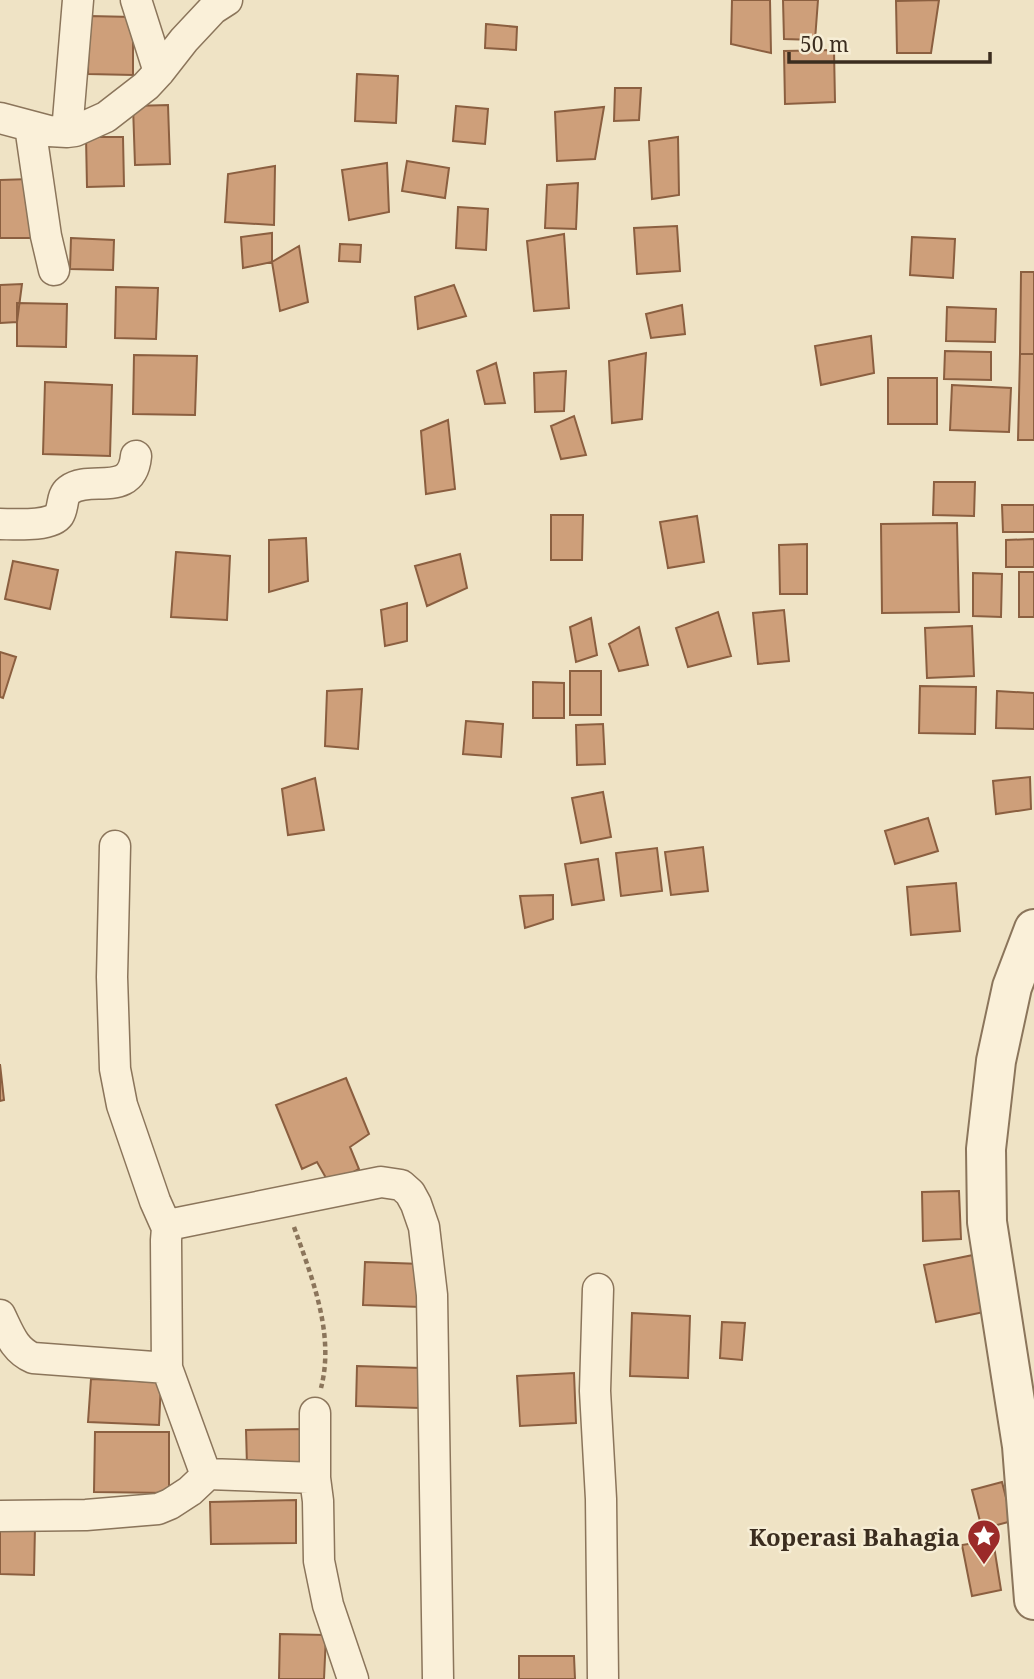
<svg xmlns="http://www.w3.org/2000/svg" width="1034" height="1679" font-family="'Noto Serif',serif">
	<style>
		.building { fill: #ce9f7a; stroke: #8b5f40; stroke-width: 2 }
		.lines { fill: none; stroke-linecap: round; stroke-linejoin: round }
		.minor-casing { stroke: #8b755b; stroke-width: 33 }
		.tertiary-casing { stroke: #8b755b; stroke-width: 42 }
		.path { stroke: #8b755b; stroke-width: 4.5; stroke-dasharray: 5 3.5; stroke-linecap: butt }
		.minor { stroke: #faf0d9; stroke-width: 30 }
		.tertiary { stroke: #faf0d9; stroke-width: 38 }
		.labels { text-anchor: middle; dominant-baseline: central; stroke-width: 5; stroke-linejoin: round; paint-order: stroke }
		.poi-label { font-size: 24px; font-weight: bold; fill: #3b2d1f; stroke: #f6edd5; text-anchor: end }
	</style>
	<rect width="100%" height="100%" fill="#efe3c5"/>
	<path class="building" d="M732,0h38l1,53 -40,-9z
		M783,0h35l-3,40 -31,-1z
		M939,0l-8,53h-34l-1,-52z
		M89,16l44,1v58l-45,-1z
		M486,24l31,3 -1,23 -31,-2z
		M834,50l1,52 -50,2 -1,-53z
		M357,74l41,2 -2,47 -41,-2z
		M615,88h26l-2,32 -25,1z
		M168,105l2,59 -35,1 -2,-59z
		M456,106l32,3 -3,35 -32,-3z
		M604,107l-9,52 -38,2 -2,-49z
		M86,137h37l1,49 -37,1z
		M678,137l1,58 -27,4 -3,-58z
		M407,161l42,7 -4,30 -43,-7z
		M387,163l2,49 -40,8 -7,-50z
		M275,166l-1,59 -49,-3 3,-48z
		M30,179l1,59h-31v-58z
		M578,183l-2,46 -31,-1 2,-43z
		M458,207l30,2 -2,41 -30,-2z
		M677,226l3,45 -43,3 -3,-46z
		M272,233v29l-29,6 -2,-31z
		M564,234l5,74 -35,3 -7,-70z
		M912,237l43,2 -2,39 -43,-3z
		M71,238l43,2 -1,30 -43,-1z
		M340,244l21,1 -1,17 -21,-1z
		M299,246l9,56 -28,9 -8,-49z
		M1021,272h13v82h-14z
		M22,284l-5,38 -17,1v-38z
		M454,285l12,31 -48,13 -3,-32z
		M116,287l42,1 -2,51 -41,-1z
		M17,303l50,1 -1,43 -49,-1z
		M682,305l3,29 -34,4 -5,-24z
		M947,307l49,2 -1,33 -49,-1z
		M871,336l3,37 -53,12 -6,-39z
		M945,351l46,1v28l-47,-1z
		M646,353l-4,66 -30,4 -3,-62z
		M1020,354h14v86h-16z
		M134,355l63,1 -2,59 -62,-1z
		M496,363l9,40 -20,1 -8,-33z
		M566,371l-2,40 -29,1 -1,-39z
		M888,378h49v46h-49z
		M45,382l67,3 -2,71 -67,-2z
		M952,385l59,3 -2,44 -59,-2z
		M574,416l12,39 -25,4 -10,-33z
		M448,420l7,69 -29,5 -5,-63z
		M934,482h41l-1,34 -41,-1z
		M1002,505h32v27h-31z
		M551,515h32l-1,45h-31z
		M697,516l7,46 -36,6 -8,-46z
		M957,523l2,89 -77,1 -1,-89z
		M306,538l2,43 -39,11v-52z
		M1034,539v28h-28v-27z
		M807,544v50h-27l-1,-49z
		M176,552l54,4 -3,64 -56,-3z
		M460,554l7,34 -40,18 -12,-40z
		M13,561l45,9 -8,39 -45,-10z
		M1019,572h15v45h-15z
		M973,573l29,1 -1,43 -28,-1z
		M407,603v38l-22,5 -4,-36z
		M784,610l5,51 -31,3 -5,-51z
		M718,612l13,44 -43,11 -12,-39z
		M591,618l6,37 -21,7 -6,-35z
		M972,626l2,50 -47,2 -2,-50z
		M639,627l9,38 -29,6 -10,-27z
		M0,652l16,5 -13,41 -3,-1z
		M570,671h31v44h-31z
		M533,682l31,1v35h-31z
		M920,686l56,1 -1,47 -56,-1z
		M362,689l-4,60 -33,-3 2,-55z
		M997,691l37,2v36l-38,-1z
		M466,721l37,3 -2,33 -38,-3z
		M603,724l2,40 -28,1 -1,-40z
		M1030,777l1,32 -35,5 -3,-33z
		M315,778l9,52 -36,5 -6,-46z
		M603,792l8,45 -30,6 -9,-45z
		M928,818l10,33 -43,13 -10,-33z
		M703,847l5,44 -37,4 -6,-43z
		M657,848l5,43 -41,5 -5,-43z
		M598,859l6,41 -32,5 -7,-41z
		M956,883l4,48 -49,4 -4,-48z
		M553,895v24l-28,9 -5,-32z
		M0,1064l4,36 -4,1z
		M346,1078l23,56 -19,13 9,22 -29,16 -13,-23 -15,7 -26,-64z
		M959,1191l2,48 -38,2 -1,-49z
		M973,1255l11,57 -48,10 -12,-57z
		M365,1262l57,2 -1,43 -58,-2z
		M632,1313l58,3 -2,62 -58,-2z
		M722,1322l23,1 -3,37 -22,-2z
		M357,1366l64,2 -1,40 -64,-2z
		M574,1373l2,50 -56,3 -3,-50z
		M91,1379l70,3 -2,43 -71,-3z
		M307,1429v36l-60,1 -1,-36z
		M95,1432h74v61l-75,-1z
		M1002,1482l10,39 -30,8 -10,-39z
		M296,1500v43l-85,1 -1,-42z
		M0,1526h35l-1,49 -34,-1z
		M993,1540l8,50 -29,6 -10,-51z
		M280,1634l46,1 -2,44h-45z
		M519,1656h55l1,23h-56z"/>
	<g class="lines">
		<g class="minor-casing">
			<path id="minor" d="M136,0l23,72
				M0,118l49,13 18,1 8,-1 31,-14 40,-31 13,-14 25,-32 29,-31 14,-9
				M30,126l16,110 8,34
				M67,132l11,-132
				M0,524c13,0 51,3 59,-9 5,-8 2,-19 10,-25 21,-16 63,9 67,-34
				M115,846l-3,131 3,92 7,36 33,96 12,27
				M598,1289l-3,102 6,108 2,180
				M0,1315c9,18 14,35 33,43l134,10 36,99 5,7 107,4
				M167,1368l-1,-128 1,-12 6,-4 208,-42 20,3 9,8 6,11 8,23 8,68 6,384
				M315,1413v65l3,23 1,60 9,44 25,74
				M0,1516l86,-1 72,-6 12,-5 20,-13 18,-17"/>
		</g>
		<g class="tertiary-casing">
			<path id="tertiary" d="M1034,929l-22,58 -16,74 -10,88 1,73 35,224 12,154"/>
		</g>
		<path class="path" d="M294,1227c18,51 41,107 27,161"/>
		<use href="#minor" class="minor"/>
		<use href="#tertiary" class="tertiary"/>
	</g>
	<defs>
		<g id="sight-pin" transform="scale(1.75)"><path d="M0 17L-7.5 6A9.5 9.5 0 1 1 7.5 6Z" fill="#9b2a29" stroke="#f6edd5"/><path d="M0-6L1.8-2.2L6-1.7L2.9 1.2L3.7 5.4L0 3.3L-3.7 5.4L-2.9 1.2L-6-1.7L-1.8-2.2Z" fill="#fff"/></g>
	</defs>
	<g fill-rule="evenodd">
		<use href="#sight-pin" x="984" y="1536"/>
	</g>
	<g class="labels">
		<g class="poi-label">
			<text x="960" y="1536">Koperasi Bahagia</text>
		</g>
	</g>
	<path d="M789 52v10h201v-10" fill="none" stroke="#3b2d1f" stroke-width="3.5"/>
	<text x="800" y="52" font-size="21" fill="#3b2d1f" stroke="#f6edd5" stroke-width="5" paint-order="stroke">50 m</text>
</svg>
